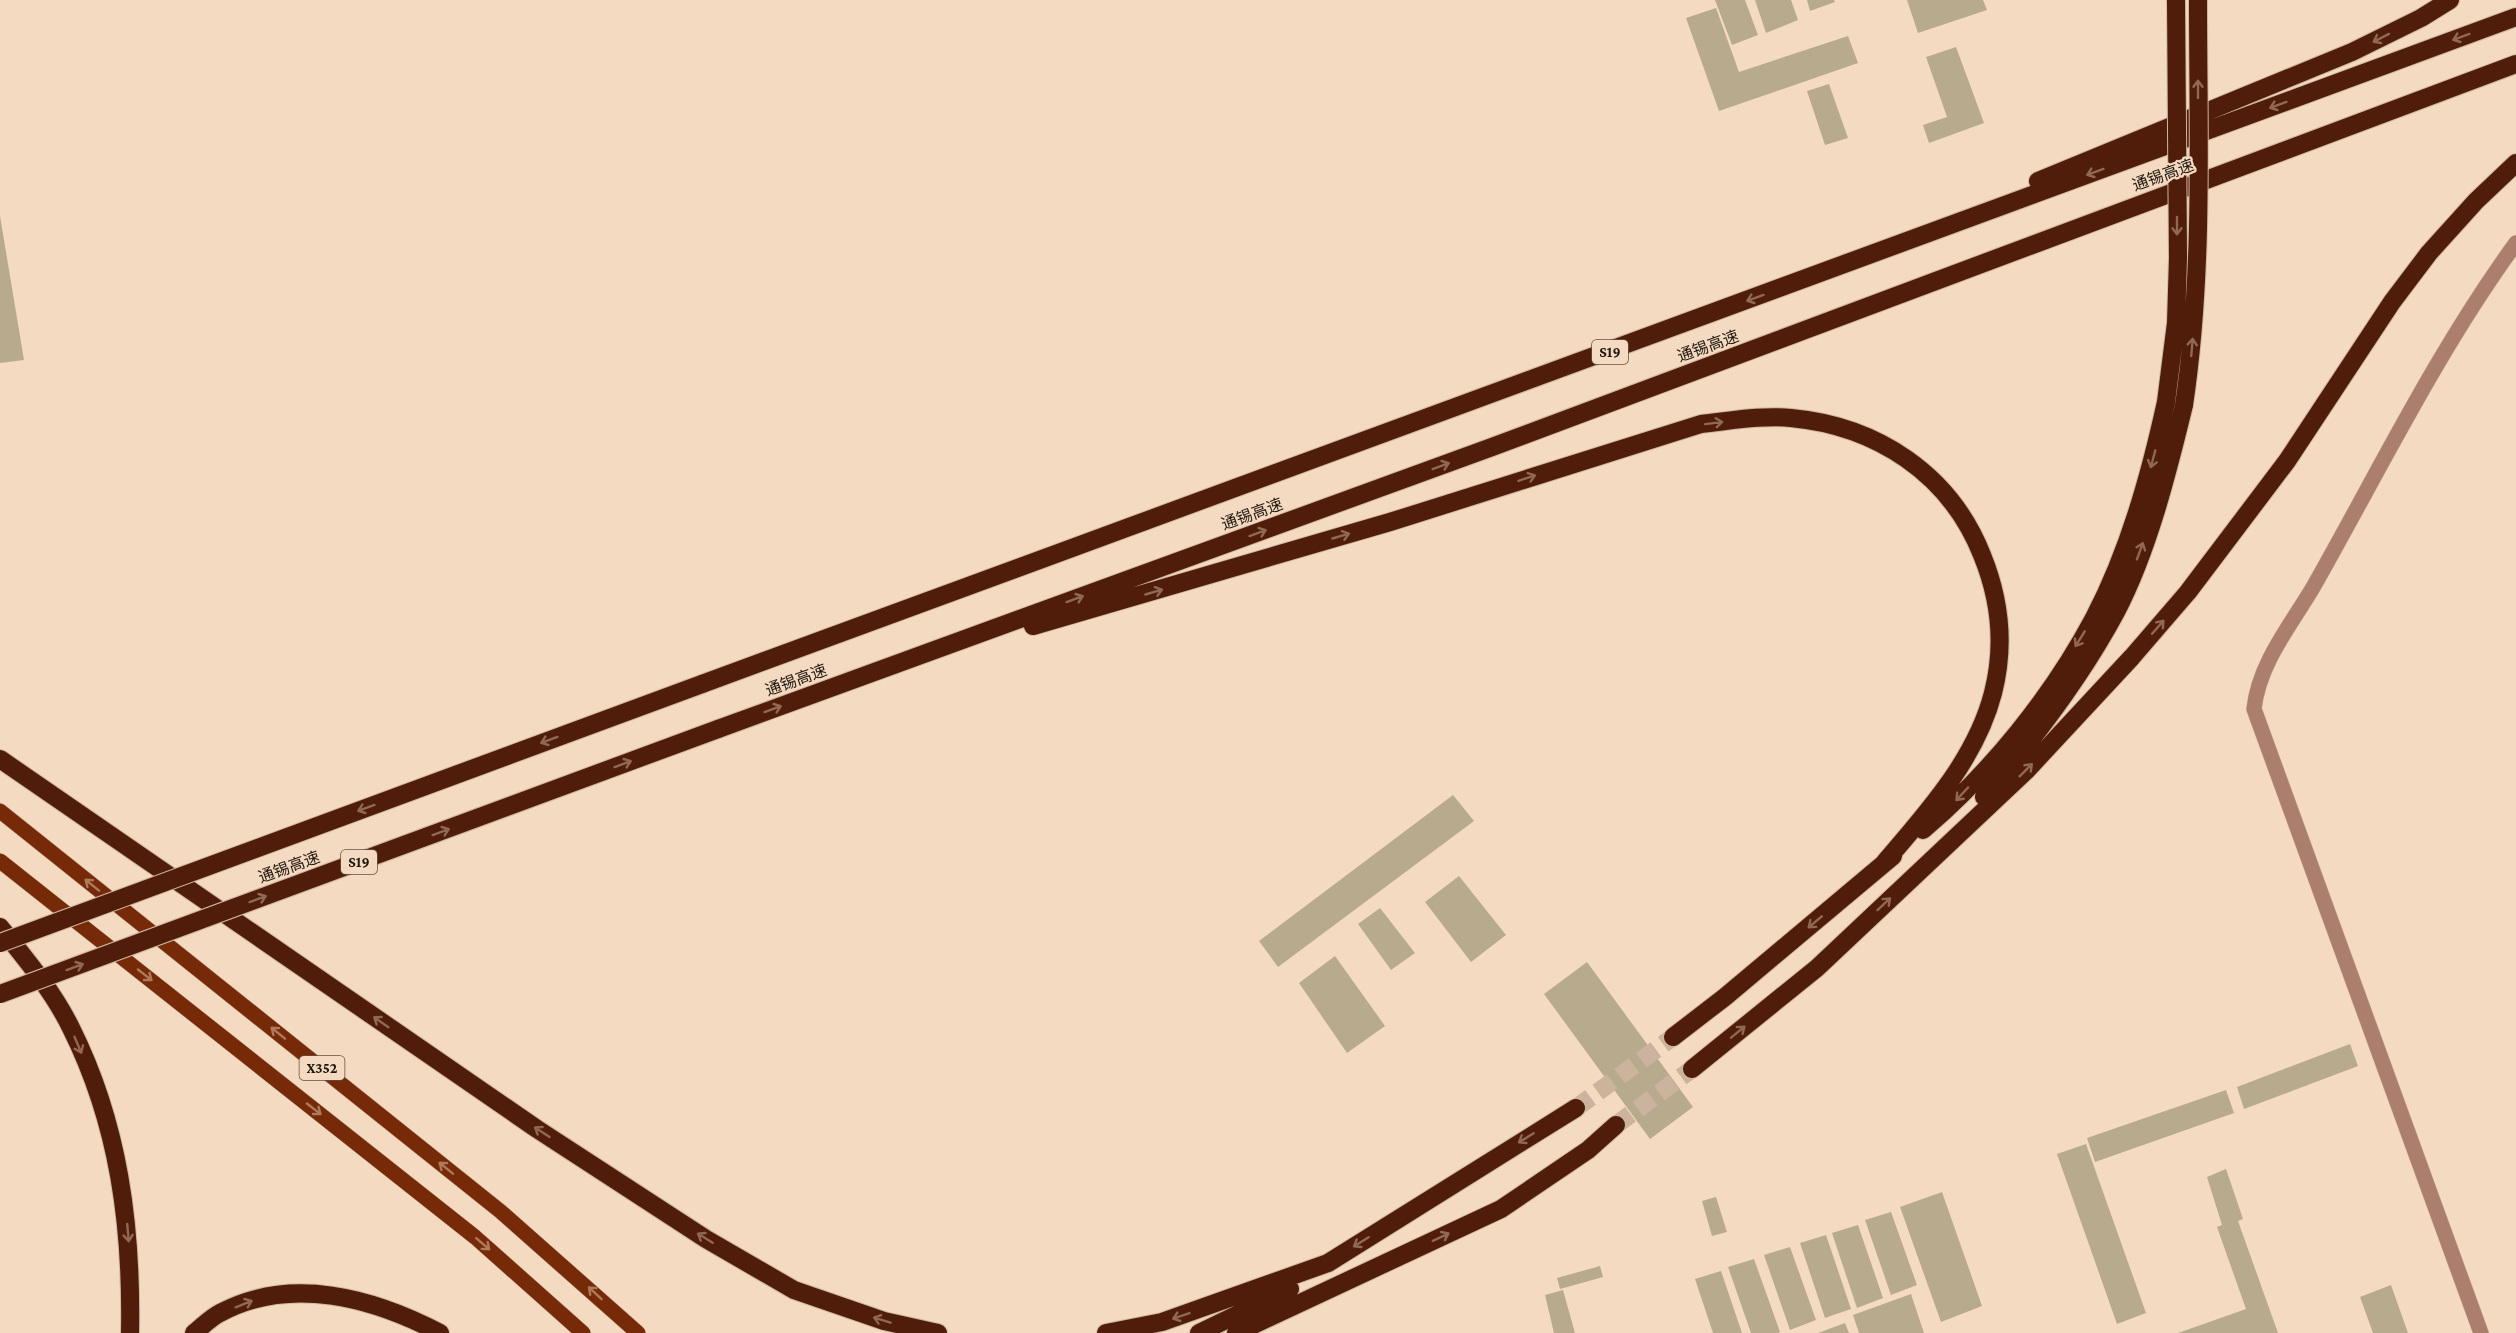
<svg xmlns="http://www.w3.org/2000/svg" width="2516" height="1333" font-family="'Crimson Pro','Noto Sans SC',serif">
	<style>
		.building { fill: #b7aa8d }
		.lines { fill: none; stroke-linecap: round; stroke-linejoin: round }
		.motorway-tunnel { stroke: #cbb39e; stroke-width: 18; stroke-dasharray: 18 9; stroke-linecap: butt }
		.minor-casing { stroke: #cfb7a2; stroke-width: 16 }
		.primary-casing { stroke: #cfb7a2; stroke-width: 16 }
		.motorway-casing { stroke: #cfb7a2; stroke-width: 20 }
		.minor { stroke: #ab7e6e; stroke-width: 15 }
		.primary { stroke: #762a07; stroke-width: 15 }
		.motorway { stroke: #4f1d09; stroke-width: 18 }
		.motorway-bridge-casing { stroke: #cfb7a2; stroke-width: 20; stroke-linecap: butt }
		.motorway-bridge { stroke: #4f1d09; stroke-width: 18 }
		.oneway { stroke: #916953 }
		.oneway2 { stroke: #af795b }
		.labels { text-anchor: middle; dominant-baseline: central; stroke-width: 4.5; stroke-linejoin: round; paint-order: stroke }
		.shield { fill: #f5dac2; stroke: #615245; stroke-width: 1.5 }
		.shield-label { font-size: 15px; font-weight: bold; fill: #21180f }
		.street-label { font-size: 16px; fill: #21180f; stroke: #f5dac2 }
	</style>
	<rect width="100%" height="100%" fill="#f5dac2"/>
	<path class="building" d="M1715,0h30l13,35 -26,10z
		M1755,0h36l7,20 -32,13z
		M1807,0h27l1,2 -25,9z
		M1907,0h76l4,10 -69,23z
		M1716,8l23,64 109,-36 10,27 -139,48 -33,-93z
		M1956,47l28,76 -55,20 -6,-18 24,-8 -21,-60z
		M1829,84l19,54 -23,7 -18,-54z
		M0,216l24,144 -24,3z
		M1453,795l21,26 -196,146 -19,-26z
		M1459,876l47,59 -35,27 -46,-60z
		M1380,908l35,45 -24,17 -33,-46z
		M1335,956l50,70 -38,27 -48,-70z
		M1587,962l106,145 -43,32 -106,-145z
		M2350,1044l8,22 -114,43 -7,-22z
		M2226,1090l8,23 -139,49 -8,-24z
		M2086,1144l60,169 -29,11 -60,-170z
		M2226,1169l17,50 -5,2 40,112h-100l68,-24 -29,-82 5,-2 -15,-48z
		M1942,1192l40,114 -41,16 -41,-115z
		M1716,1197l11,35 -15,4 -10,-35z
		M1891,1212l26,73 -26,10 -26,-75z
		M1858,1225l25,73 -26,10 -25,-75z
		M1826,1235l25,74 -26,9 -25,-75z
		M1790,1247l26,73 -26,10 -26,-75z
		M1754,1259l26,73 -2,1h-27l-23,-66z
		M1600,1266l3,11 -43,12 -3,-11z
		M1721,1271l21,62h-29l-18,-54z
		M2391,1285l17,48h-35l-13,-36z
		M1563,1290l12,43h-21l-9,-38z
		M1911,1294l13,39h-65l-6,-18z
		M1845,1323l4,10h-31z"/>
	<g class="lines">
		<path class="motorway-tunnel" d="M1576,1108l97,-71
			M1616,1125l76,-56"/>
		<g class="minor-casing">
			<path id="minor" d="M2481,1333l-227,-624c5,-47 38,-85 61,-125 65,-115 123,-234 201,-341"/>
		</g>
		<g class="primary-casing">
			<path id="primary" d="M0,811l500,400 138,122
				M0,861l475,376 108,96"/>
		</g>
		<g class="motorway-casing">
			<path id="motorway" d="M2038,181l314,-129 69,-34 29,-18
				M1033,626l357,-104 311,-98c29,-3 60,-9 90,-6 86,8 159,56 191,137 18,44 23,91 11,138 -17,66 -66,120 -109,170
				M702,684l1814,-667
				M718,729l774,-282 1024,-383
				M0,759l537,370 169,110 88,51 90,31 54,12
				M1984,797c50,-58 96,-118 132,-185 32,-61 52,-141 68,-207
				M1923,830c68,-58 129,-133 171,-212 35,-67 56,-143 72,-216
				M0,927c25,31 53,64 71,101 48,96 61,198 59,305
				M1673,1037l52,-40 168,-141
				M1692,1069l125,-101 209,-197 106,-114 56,-65 99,-131 105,-159 37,-49 47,-52 40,-38
				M194,1333c8,-6 16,-15 26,-20 71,-38 153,-15 220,20
				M1106,1333l56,-11 166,-59 248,-155
				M1199,1333l91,-44
				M1236,1333l265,-124 87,-59 28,-25"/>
		</g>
		<use href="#minor" class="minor"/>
		<use href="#primary" class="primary"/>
		<use href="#motorway" class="motorway"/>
		<g class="motorway-bridge-casing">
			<path id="motorway-bridge" d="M2166,402l10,-79 2,-65 -2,-258
				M2184,405c20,-134 14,-270 14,-405
				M0,943l702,-259
				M0,994l718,-265"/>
		</g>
		<use href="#motorway-bridge" class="motorway-bridge"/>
	</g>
	<defs><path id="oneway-shaft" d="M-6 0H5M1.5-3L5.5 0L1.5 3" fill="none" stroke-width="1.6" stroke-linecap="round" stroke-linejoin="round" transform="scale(1.5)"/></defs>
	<g class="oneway">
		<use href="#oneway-shaft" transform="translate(2461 37) rotate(160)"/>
		<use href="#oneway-shaft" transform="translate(2381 38) rotate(153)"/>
		<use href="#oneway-shaft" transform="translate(2198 89) rotate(-90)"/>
		<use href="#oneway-shaft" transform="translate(2278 105) rotate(160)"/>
		<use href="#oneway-shaft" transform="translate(2095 172) rotate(160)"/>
		<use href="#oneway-shaft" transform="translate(2177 226) rotate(90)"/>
		<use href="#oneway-shaft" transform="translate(1755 298) rotate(160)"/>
		<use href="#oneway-shaft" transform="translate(2192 347) rotate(-85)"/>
		<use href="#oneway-shaft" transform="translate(1714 423) rotate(-7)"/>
		<use href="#oneway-shaft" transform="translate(2153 459) rotate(105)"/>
		<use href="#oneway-shaft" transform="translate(1441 466) rotate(-20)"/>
		<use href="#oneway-shaft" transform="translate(1527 478) rotate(-18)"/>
		<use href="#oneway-shaft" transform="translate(1258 533) rotate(-20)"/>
		<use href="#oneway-shaft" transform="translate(1341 536) rotate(-16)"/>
		<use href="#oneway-shaft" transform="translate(2140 551) rotate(-70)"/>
		<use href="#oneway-shaft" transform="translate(1154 592) rotate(-16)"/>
		<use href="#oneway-shaft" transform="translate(1075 599) rotate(-20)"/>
		<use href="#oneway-shaft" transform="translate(2158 627) rotate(-49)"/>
		<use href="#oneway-shaft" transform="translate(2080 639) rotate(122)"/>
		<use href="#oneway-shaft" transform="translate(773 709) rotate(-20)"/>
		<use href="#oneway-shaft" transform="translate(549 740) rotate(160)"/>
		<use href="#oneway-shaft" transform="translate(623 764) rotate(-20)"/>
		<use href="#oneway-shaft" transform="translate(2026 770) rotate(-45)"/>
		<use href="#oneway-shaft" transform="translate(1962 794) rotate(133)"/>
		<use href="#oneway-shaft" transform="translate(366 808) rotate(160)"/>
		<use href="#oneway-shaft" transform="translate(441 832) rotate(-20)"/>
		<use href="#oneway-shaft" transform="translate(258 899) rotate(-20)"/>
		<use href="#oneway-shaft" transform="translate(1884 904) rotate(-43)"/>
		<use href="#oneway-shaft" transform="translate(1815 922) rotate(140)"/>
		<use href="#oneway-shaft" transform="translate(75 967) rotate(-20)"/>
		<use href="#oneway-shaft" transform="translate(381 1022) rotate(-145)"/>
		<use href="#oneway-shaft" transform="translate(1738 1032) rotate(-39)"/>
		<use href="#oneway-shaft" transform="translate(78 1045) rotate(67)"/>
		<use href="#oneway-shaft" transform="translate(542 1132) rotate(-147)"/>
		<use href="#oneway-shaft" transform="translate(1526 1138) rotate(148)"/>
		<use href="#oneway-shaft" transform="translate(128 1233) rotate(85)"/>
		<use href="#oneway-shaft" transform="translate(1441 1237) rotate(-25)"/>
		<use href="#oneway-shaft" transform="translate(705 1238) rotate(-148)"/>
		<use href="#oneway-shaft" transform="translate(1361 1242) rotate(148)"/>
		<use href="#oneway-shaft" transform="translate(244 1304) rotate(-22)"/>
		<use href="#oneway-shaft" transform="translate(1181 1316) rotate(161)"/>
		<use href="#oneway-shaft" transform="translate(882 1320) rotate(-163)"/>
	</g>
	<g class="oneway2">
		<use href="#oneway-shaft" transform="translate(92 885) rotate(-141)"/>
		<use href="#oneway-shaft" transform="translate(145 975) rotate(38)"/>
		<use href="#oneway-shaft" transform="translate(278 1033) rotate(-141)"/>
		<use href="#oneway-shaft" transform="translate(314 1109) rotate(38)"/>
		<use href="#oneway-shaft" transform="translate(446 1168) rotate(-141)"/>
		<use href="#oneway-shaft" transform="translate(483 1244) rotate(41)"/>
		<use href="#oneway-shaft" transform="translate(595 1293) rotate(-137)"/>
	</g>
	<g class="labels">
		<g class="shield">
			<rect x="1592" y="340" width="36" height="24" rx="4.5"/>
			<rect x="341" y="850" width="36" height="24" rx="4.5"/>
			<rect x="299.5" y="1056" width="45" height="24" rx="4.5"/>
		</g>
		<g class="shield-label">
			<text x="1610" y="352">S19</text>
			<text x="359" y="862">S19</text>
			<text x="322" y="1068">X352</text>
		</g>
		<g class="street-label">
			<text transform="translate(2163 175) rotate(-20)">通锡高速</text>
			<text transform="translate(1708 346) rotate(-20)">通锡高速</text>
			<text transform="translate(1252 514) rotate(-20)">通锡高速</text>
			<text transform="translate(796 680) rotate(-20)">通锡高速</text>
			<text transform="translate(289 867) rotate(-20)">通锡高速</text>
		</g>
	</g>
</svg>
